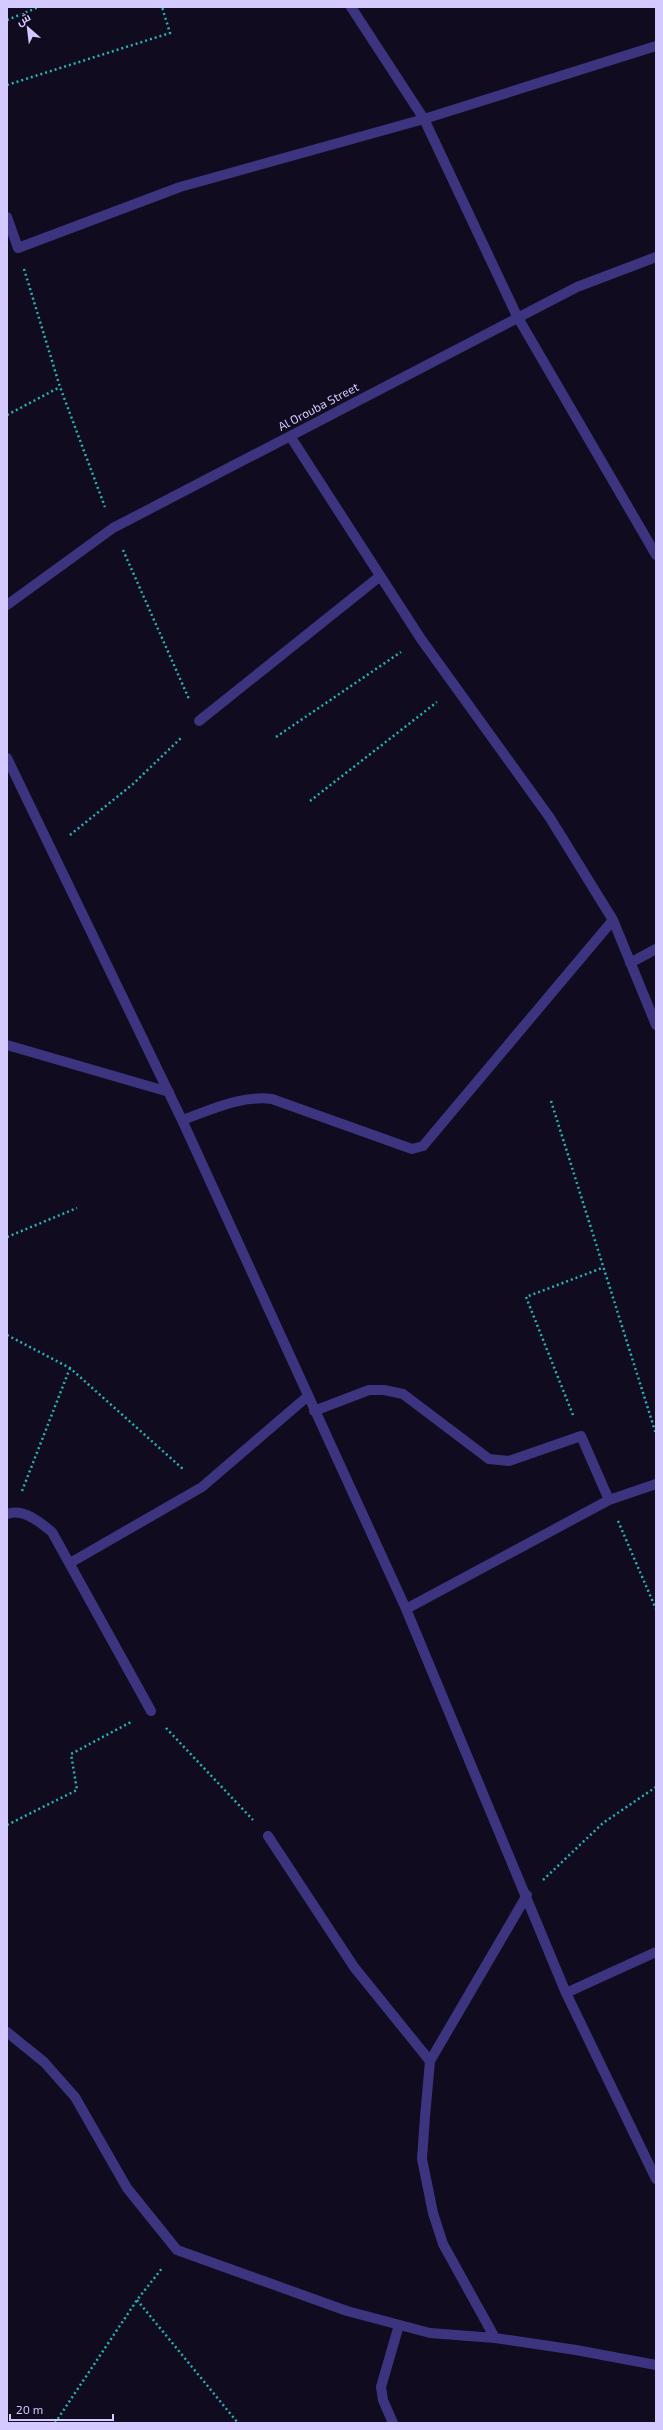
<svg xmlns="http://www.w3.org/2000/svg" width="663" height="2430" font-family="'Exo 2',Cairo,sans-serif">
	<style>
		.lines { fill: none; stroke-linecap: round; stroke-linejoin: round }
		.path { stroke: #28b2b5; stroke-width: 2.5; stroke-dasharray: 2 3; stroke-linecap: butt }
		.street { stroke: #3d3480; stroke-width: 10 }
		.labels { text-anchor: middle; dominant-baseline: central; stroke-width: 3.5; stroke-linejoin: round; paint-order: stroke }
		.street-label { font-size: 12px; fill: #d4caff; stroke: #100b1f }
	</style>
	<rect width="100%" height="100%" fill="#100b1f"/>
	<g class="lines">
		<path class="path" d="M7,20l32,-13
			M7,85l163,-52 -8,-26
			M24,269l36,118 45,120
			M7,415l53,-28
			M123,550l66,149
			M276,737l125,-85
			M310,801l127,-99
			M70,835l63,-51 49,-47
			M551,1101l105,333
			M7,1237l70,-29
			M7,1335l63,33 114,102
			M573,1415l-47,-118 76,-29
			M22,1491l48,-123
			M618,1521l38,88
			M166,1728l87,92
			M7,1825l70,-35 -6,-36 60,-32
			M543,1880l60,-57 53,-36
			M137,2300l101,123
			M55,2423l82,-123 26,-33"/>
		<path class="street" d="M351,7l73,112 93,197 139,239
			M7,217l11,31 162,-61 244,-68 232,-73
			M290,436l131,203 129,179 63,102 43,105
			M7,605l106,-77 464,-241 79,-30
			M199,721l180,-144
			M7,758l175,362 224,489 160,384 90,186
			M630,963l26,-14
			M7,1045l162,47
			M182,1120c29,-10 59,-25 90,-21l140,50 11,-3 190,-226
			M314,1411l55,-21h15l19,4 86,65 20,2 72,-25 28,64
			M7,1514c16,-6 33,8 45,18l99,179
			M70,1563l132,-76 106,-91
			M406,1609l203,-109 47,-16
			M268,1836l86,131 76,94
			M566,1993l90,-41
			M7,2032l37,30 31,35 52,91 50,62 170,61 83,22 65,5 81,12 80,15
			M495,2338l-52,-94 -10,-31 -11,-54 3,-42 5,-56 97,-166
			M393,2423l-10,-23 -2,-13 18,-62"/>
	</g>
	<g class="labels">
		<g class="street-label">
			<text transform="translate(318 406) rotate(-28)">Al Orouba Street</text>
		</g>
	</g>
	<rect width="663" height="2430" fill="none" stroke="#d4caff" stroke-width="16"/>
	<g transform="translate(28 28) rotate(332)" stroke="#100b1f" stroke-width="3" paint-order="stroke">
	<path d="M0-3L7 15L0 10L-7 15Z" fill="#d4caff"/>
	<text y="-6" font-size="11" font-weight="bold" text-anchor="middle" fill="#d4caff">ش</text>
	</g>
	<path d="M10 2414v6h103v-6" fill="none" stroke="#d4caff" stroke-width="2"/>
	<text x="16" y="2414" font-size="12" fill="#d4caff" stroke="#100b1f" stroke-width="3" paint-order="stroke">20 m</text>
</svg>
